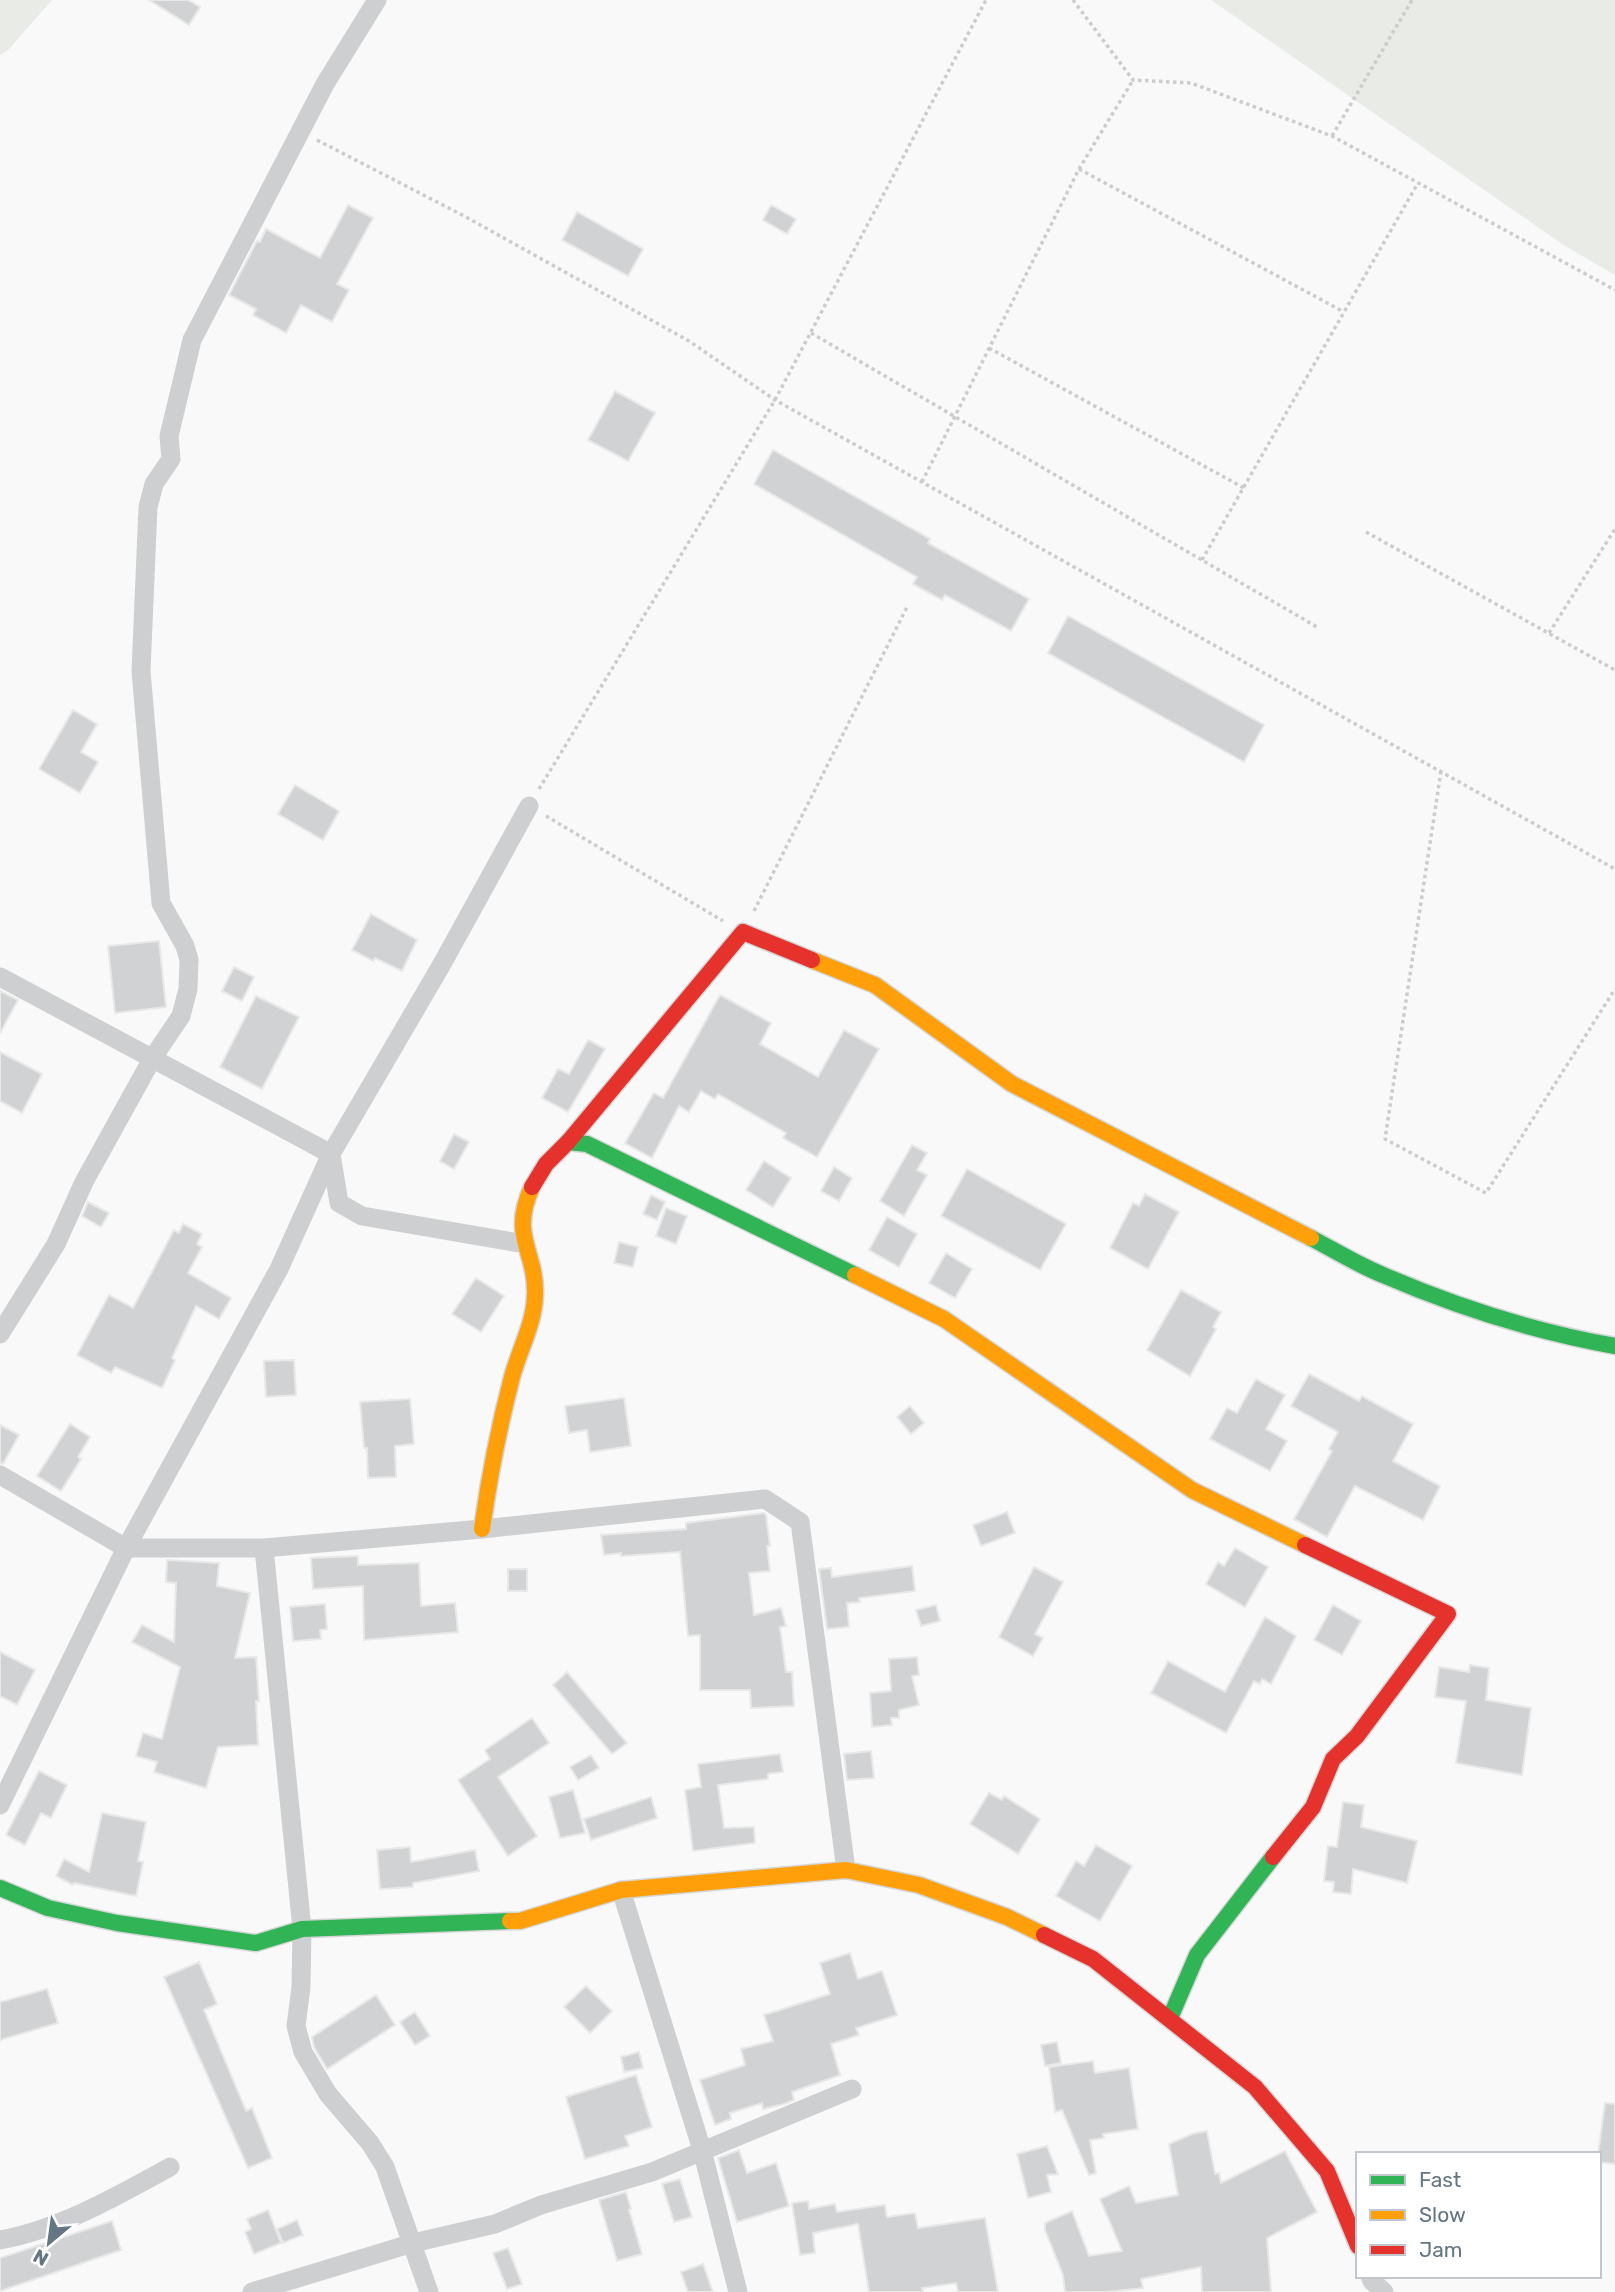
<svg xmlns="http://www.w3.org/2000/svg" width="1615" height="2292" font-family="Rubik,sans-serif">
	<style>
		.green { fill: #e8ebe6 }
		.building { fill: #d0d2d3; stroke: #e8e8e8; stroke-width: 2 }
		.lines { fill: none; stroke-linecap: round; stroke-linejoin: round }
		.fast-casing { stroke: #d5d6d7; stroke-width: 19 }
		.slow-casing { stroke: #d5d6d7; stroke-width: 19 }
		.jam-casing { stroke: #d5d6d7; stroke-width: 19 }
		.path { stroke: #cbcccd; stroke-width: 3.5; stroke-dasharray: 3.5 3.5; stroke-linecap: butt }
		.street { stroke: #cecfd0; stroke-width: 19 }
		.fast { stroke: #30b455; stroke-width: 16 }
		.slow { stroke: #ff9f0a; stroke-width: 16 }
		.jam { stroke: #e5322d; stroke-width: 16 }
	</style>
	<rect width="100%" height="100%" fill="#f9f9f9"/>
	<path class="green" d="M0,0h52l-45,51 -7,4z
		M1211,0h404v275l-50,-29z"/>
	<path class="building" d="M149,0h39l12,7 -11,18z
		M348,205l25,13 -36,66 12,6 -17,32 -31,-17 -15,28 -33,-18 3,-6 -27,-14 28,-54 3,1 6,-13 54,29z
		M771,205l25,14 -9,15 -24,-14z
		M577,212l66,37 -15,27 -66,-36z
		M615,391l40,22 -27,48 -40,-21z
		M773,450l157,89 -2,4 101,56 -18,32 -66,-36 -3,5 -29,-16 4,-7 -163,-93z
		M1068,616l196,109 -20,37 -196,-109z
		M73,710l24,14 -16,28 17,10 -18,31 -41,-24z
		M295,785l44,26 -16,29 -45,-26z
		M371,914l46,26 -15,31 -27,-13 -2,3 -21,-11z
		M159,941l7,66 -51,6 -7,-67z
		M234,967l20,10 -12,24 -20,-10z
		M0,991l18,9 -18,33z
		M720,995l51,28 -11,21 58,33 26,-47 35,19 -62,108 -34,-19 3,-5 -68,-39 -3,5 -14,-8 -12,21 -10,-6 -27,52 -27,-15 29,-50 9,5z
		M256,996l43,21 -37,72 -42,-22z
		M588,1040l17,9 -37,63 -26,-14 16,-29 11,5z
		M0,1052l42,22 -20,39 -22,-12z
		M454,1134l15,8 -15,27 -14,-8z
		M912,1145l15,8 -10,17 10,5 -23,41 -24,-15z
		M764,1161l27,17 -18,29 -27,-17z
		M834,1167l18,11 -13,23 -18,-10z
		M967,1169l99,55 -26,46 -99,-54z
		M1145,1194l34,18 -31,57 -38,-21 23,-45 6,3z
		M651,1195l14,7 -8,18 -14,-6z
		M88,1202l21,11 -8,14 -19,-11z
		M666,1208l21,8 -11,28 -20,-8z
		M887,1217l30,17 -18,33 -30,-17z
		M183,1224l19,10 -5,10 5,3 -14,26 43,25 -12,21 -23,-13 -24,52 3,2 -13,28 -47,-21 -4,6 -34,-18 32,-60 24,13 41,-78 5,3z
		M619,1242l19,5 -5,20 -19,-4z
		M946,1253l26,16 -17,29 -26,-15z
		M476,1278l28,18 -23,36 -29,-18z
		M1181,1290l40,22 -8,15 3,2 -26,47 -43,-26z
		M294,1360l2,35 -30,2 -2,-36z
		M1309,1374l50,27 3,-5 51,28 -20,37 47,25 -17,34 -68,-34 -28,51 -33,-18 38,-68 -3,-2 9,-17 -47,-26z
		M1256,1379l29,16 -19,34 21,12 -17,30 -60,-32 17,-31 10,5z
		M624,1398l7,48 -41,6 -3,-22 -18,3 -4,-27z
		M410,1399l4,45 -19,2 1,31 -28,1 -1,-30h-3l-4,-46z
		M910,1406l14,17 -13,11 -14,-17z
		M70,1424l20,13 -12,20 3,2 -20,32 -24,-15z
		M0,1425l19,10 -16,29 -3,-1z
		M1007,1512l8,21 -34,13 -8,-21z
		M764,1513l2,2 4,31h-3l3,25 -21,2 5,42 27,-7 5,18 -6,1 6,45h6l2,34 -43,2 -1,-18h-50v-55l-12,1 -8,-84 -59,4v-3l-17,2 -3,-20 85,-6v-6z
		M1235,1548l33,19 -23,40 -39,-23 12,-22 6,4z
		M358,1556v9l61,-2 2,43 34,-3 3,29 -94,8 -1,-54 -50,3 -2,-31z
		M167,1560l52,3 -2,23 33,7 -15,65 21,-1 3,44h-3l2,44 -40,2 -12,41 -52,-16 3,-10 -21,-6 7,-23 19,6 18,-72 -48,-25 10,-17 32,17 2,-59 -10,-1z
		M912,1566l3,25 -56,7 1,4 -13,1 2,24 -22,2 -8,-60 12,-1 1,9z
		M1034,1567l29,15 -28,52 8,4 -10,18 -34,-19z
		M508,1569h19v22h-19z
		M325,1604l2,25 -7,1 1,9 -28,2 -3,-34z
		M936,1605l4,16 -19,5 -5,-16z
		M1333,1605l28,16 -19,34 -28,-15z
		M1265,1617l31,19 -25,48 -9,-5 -2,5 -6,-3 -28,52 -75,-40 17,-32 57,31z
		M0,1652l35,18 -18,35 -17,-9z
		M917,1657l2,18 -7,1 7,29 -20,5v8h-8l1,7 -20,2 -2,-34 21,-2 -2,-32z
		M1470,1665l19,3 -3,32 45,8 -9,67 -66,-12 10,-62 -31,-4 4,-30 30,5z
		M567,1672l60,71 -15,11 -59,-69z
		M532,1718l17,25 -51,34 39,59 -29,20 -50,-76 32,-21 -5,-9z
		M871,1751l3,27 -27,2 -3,-26z
		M780,1754l3,18 -15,2v5l-50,6 6,43 30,-1 1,16 -62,8 -8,-61 16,-3 -3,-23z
		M591,1755l8,13 -21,12 -8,-13z
		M39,1771l28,14 -16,33 -10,-5 -16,32 -19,-10z
		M573,1790l12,43 -25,5 -11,-41z
		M989,1793l13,7 2,-4 36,23 -22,35 -48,-30z
		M651,1797l6,21 -66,22 -7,-21z
		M1343,1802l21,3 -3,22 56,14 -10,42 -54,-14 -2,25 -18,-2 1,-10 -10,-1 4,-35 9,1z
		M102,1813l44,9 -8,39 5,1 -7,34 -62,-13 -1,2 -17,-9 8,-17 25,13z
		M1096,1845l36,21 -32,55 -44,-25 20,-35 8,5z
		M410,1847l1,15 64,-12 4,21 -66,12v4l-33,2 -3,-39z
		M850,1953l8,26 24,-8 15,44 -41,13 3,7 -28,9 9,31 -48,17 2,8 -10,4 -21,5 -1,-6 -32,10 1,6 -16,6 -15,-45 45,-15 -4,-16 32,-8 -9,-26 66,-21 -10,-31z
		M199,1962l18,42 -13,6 42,101 6,-3 20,50 -24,10 -84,-191z
		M586,1986l26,25 -22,22 -26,-26z
		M47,1989l11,34 -58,17v-38z
		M376,1995l19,30 -68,44 -13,-22 -2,-10z
		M415,2012l15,24 -15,9 -15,-23z
		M1057,2042l4,21 -16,3 -4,-21z
		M639,2052l4,16 -19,4 -3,-15z
		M1093,2061l2,12 34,-5 9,61 -35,5 1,4 -14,2 6,33 -7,2 -27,-65 -7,2 -6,-45z
		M636,2075l16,52 -27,9 4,10 -44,13 -19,-62z
		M1605,2103l10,1v60l-16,-2 -1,-8z
		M1207,2131l8,43 4,-1 2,10 64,-32 32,61 -50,26 4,54h-69l-1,-25 -60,12 2,9 -35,4h-43l-2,-17 -18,-45v-7l27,-12 17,45 33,-5 -22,-52 29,-13 7,17 42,-8 -9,-51 23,-10z
		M1047,2146l11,28 -11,1 4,17 -23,6 -11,-44z
		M739,2150l8,23 29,-10 13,43 -52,16 -19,-64z
		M680,2179l12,38 -18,5 -12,-38z
		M626,2192l5,17 -2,1 13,44 -25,7 -18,-61z
		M808,2201l1,8 26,-5 2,8 48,-7 2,12 28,-4 3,15 67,-10 13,74h-40l-2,-9 -34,5 1,4h-54l-11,-68 -45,9 2,20 -15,2 -8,-52z
		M268,2210l13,33 -27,11 -9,-22 6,-3 -4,-10z
		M297,2220l6,15 -20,8 -6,-14z
		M112,2221l9,29 -121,41v-33z
		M508,2248l14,36 -15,5 -14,-36z
		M703,2264l10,28h-25l-7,-20z"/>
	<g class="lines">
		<g class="fast-casing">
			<path id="fast" d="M568,1142l19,2 268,131
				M1311,1238c23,12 47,27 72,37 74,32 153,57 232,71
				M0,1888l48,20 69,15 139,20 46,-14 208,-8
				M1170,2018l27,-63 76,-98"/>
		</g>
		<g class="slow-casing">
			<path id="slow" d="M812,960l63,25 137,99 299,154
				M855,1275l89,44 248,171 113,55
				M482,1529c7,-51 17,-102 30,-152 7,-26 22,-53 23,-81 2,-45 -26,-59 -3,-109
				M510,1921h10l101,-31 225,-20 73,15 88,32 37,18"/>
		</g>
		<g class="jam-casing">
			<path id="jam" d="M532,1187l14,-23 22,-22 175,-210 69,28
				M1273,1857l40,-50 20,-48 24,-23 91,-122 -143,-69
				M1044,1935l49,24 162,128 72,84 31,75"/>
		</g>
		<path class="path" d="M1073,0l60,80 58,3 141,53 283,154
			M1332,136l80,-136
			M317,140l149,77 223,124 86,59 840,469
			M1079,169l265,143
			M811,333l506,294
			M989,348l255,140
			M922,482l157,-313 54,-89
			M1366,532l249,138
			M1202,560l216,-377
			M1549,633l66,-104
			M1441,771l-56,368 101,54 129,-204
			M539,789l236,-389 211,-400
			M546,816l177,105
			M754,911l153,-304"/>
		<path class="street" d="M0,977l331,177 -52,115 -153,279 -126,-73
			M525,1244l-163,-28 -23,-13 -8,-49 111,-190 87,-158
			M0,1334l56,-90 28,-62 68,-123 29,-43 7,-27 1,-29 -4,-14 -24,-43 -20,-232 7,-164 6,-23 17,-25 -2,-23 23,-96 133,-256 52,-84
			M264,1548l38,381 -1,58 -5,39 7,26 25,42 42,49 15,24 44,125
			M0,1805l126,-257h138l218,-19 283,-30 35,23 46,348
			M621,1890l81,260 36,142
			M0,2240c60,-11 117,-44 170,-73
			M1370,2276l2,5 12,11
			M252,2292l161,-49 82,-19 46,-19 111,-33 200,-83"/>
		<use href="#fast" class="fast"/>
		<use href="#slow" class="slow"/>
		<use href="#jam" class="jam"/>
	</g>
	<rect x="1356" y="2152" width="245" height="126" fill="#ffffff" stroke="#c1c8cd" stroke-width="2"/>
	<rect x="1370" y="2175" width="35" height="10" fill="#30b455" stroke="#c1c8cd" stroke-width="2"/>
	<text x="1419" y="2187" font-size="21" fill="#657683">Fast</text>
	<rect x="1370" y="2210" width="35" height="10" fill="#ff9f0a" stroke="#c1c8cd" stroke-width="2"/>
	<text x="1419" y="2222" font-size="21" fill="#657683">Slow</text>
	<rect x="1370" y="2245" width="35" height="10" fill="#e5322d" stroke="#c1c8cd" stroke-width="2"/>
	<text x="1419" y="2257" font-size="21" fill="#657683">Jam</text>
	<g transform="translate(49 2243) rotate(209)" stroke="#ffffff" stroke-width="5" paint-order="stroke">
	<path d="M0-5L12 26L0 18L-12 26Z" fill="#657683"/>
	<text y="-10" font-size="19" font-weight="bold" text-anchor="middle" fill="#657683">N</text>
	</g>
</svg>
